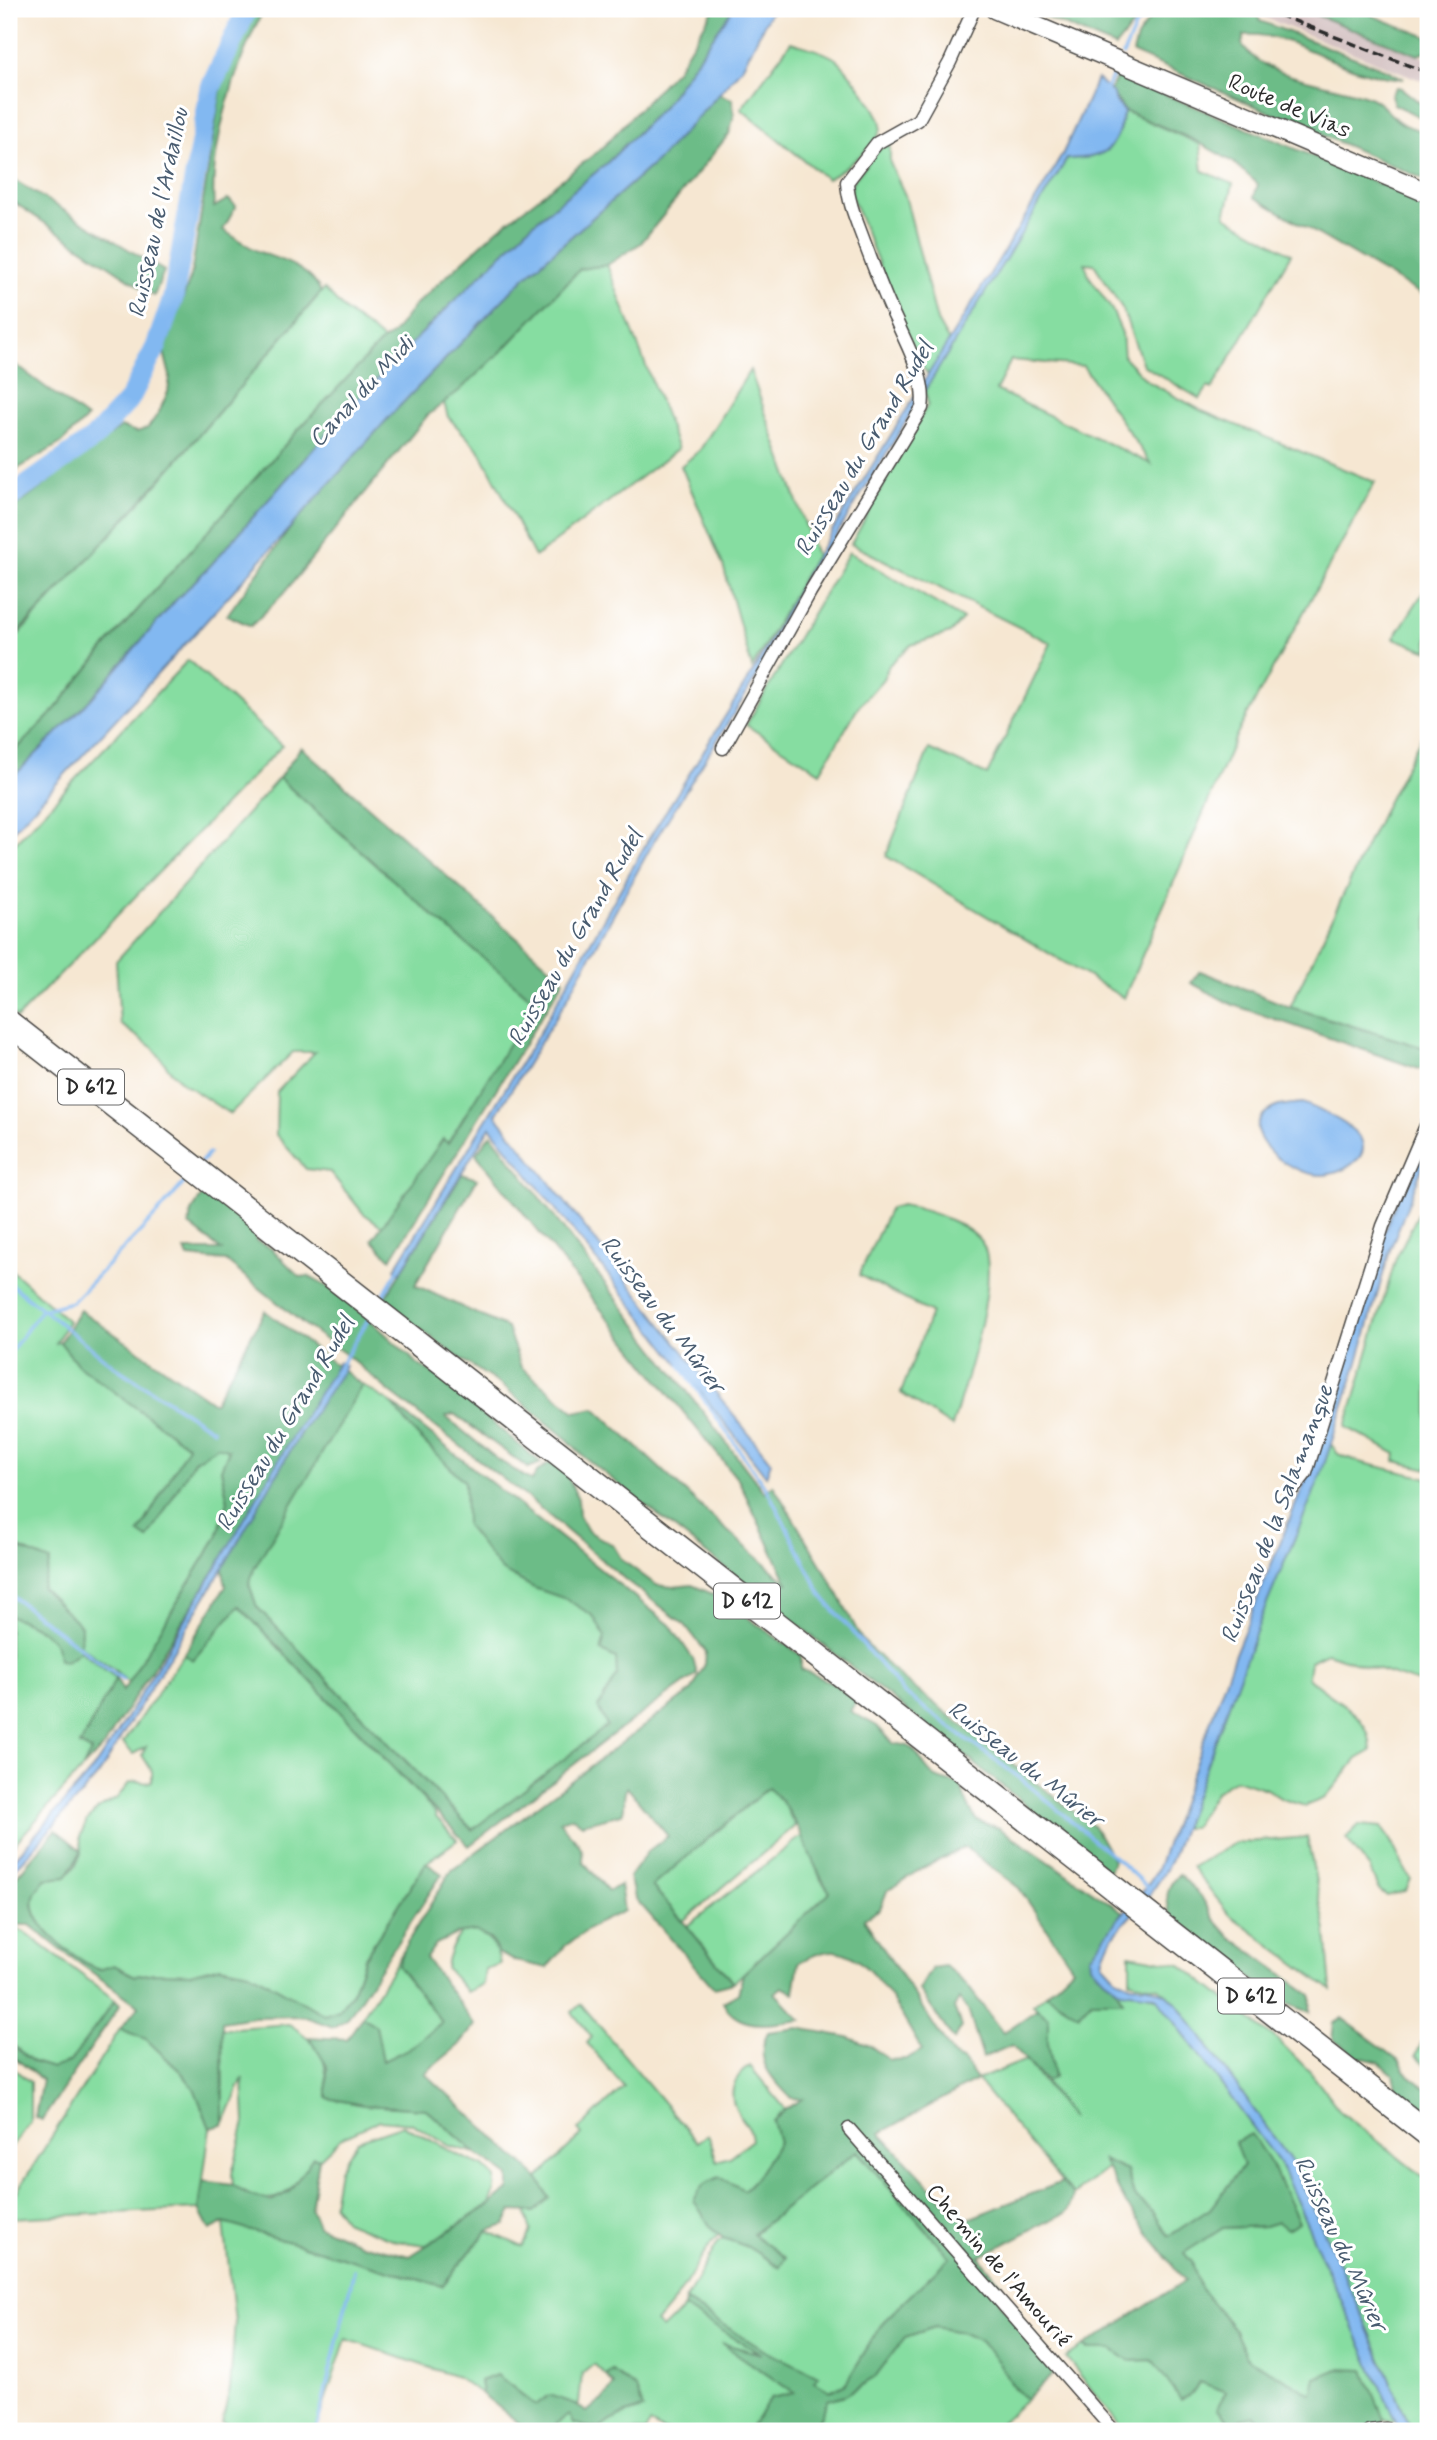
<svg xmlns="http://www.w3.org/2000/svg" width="1437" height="2440" font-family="Mynerve,sans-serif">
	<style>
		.industrial { fill: #d2bfc0 }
		.green { fill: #86dda1; stroke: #588466; stroke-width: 2; fill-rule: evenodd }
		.forest { fill: #6cbc87; stroke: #4c7459; stroke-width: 2 }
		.water { fill: #82b8f1; stroke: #56728e; stroke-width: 2 }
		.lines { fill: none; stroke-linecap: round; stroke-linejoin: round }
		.stream { stroke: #82b8f1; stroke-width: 3.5 }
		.river { stroke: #82b8f1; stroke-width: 21 }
		.street-casing { stroke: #494744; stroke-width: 15 }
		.secondary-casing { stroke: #494744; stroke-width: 22 }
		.highway-casing { stroke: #494744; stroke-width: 27 }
		.street { stroke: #fff; stroke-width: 12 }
		.secondary { stroke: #fff; stroke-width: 19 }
		.highway { stroke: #fff; stroke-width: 24 }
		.rail { stroke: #2b2b2b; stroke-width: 3.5; stroke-dasharray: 10 5; stroke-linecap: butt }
		.labels { text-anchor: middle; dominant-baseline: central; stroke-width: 6; stroke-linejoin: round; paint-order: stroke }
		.shield { fill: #fff; stroke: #6b6b6b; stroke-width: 2 }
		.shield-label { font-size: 21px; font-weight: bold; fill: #2b2b2b }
		.street-label { font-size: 23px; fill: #2b2b2b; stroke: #fff }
		.water-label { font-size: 24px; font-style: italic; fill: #495c70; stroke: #fff }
	</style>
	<rect width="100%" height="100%" fill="#fff"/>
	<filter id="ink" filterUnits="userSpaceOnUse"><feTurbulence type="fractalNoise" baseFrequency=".0143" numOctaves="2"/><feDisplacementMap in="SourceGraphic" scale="14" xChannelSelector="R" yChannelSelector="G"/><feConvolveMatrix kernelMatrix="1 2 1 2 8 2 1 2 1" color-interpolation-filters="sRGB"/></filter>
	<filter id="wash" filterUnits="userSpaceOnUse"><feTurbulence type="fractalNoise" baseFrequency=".00686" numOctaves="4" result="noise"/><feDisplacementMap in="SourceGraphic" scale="28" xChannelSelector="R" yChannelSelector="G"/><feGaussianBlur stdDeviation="1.57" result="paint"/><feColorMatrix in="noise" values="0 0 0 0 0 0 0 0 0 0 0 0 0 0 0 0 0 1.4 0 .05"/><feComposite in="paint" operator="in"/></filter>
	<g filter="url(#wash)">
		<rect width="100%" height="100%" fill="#f6e7d2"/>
		<path class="industrial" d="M1242,9h59l127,50v24z"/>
		<path class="green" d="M791,42c12,4 37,10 46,18 10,9 46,55 44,67 -2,18 -39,44 -54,52l-86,-70z
			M1124,111l76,33 3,27 30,13 -8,32 66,38 -79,135 -4,-2 -8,12 -57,-34 -21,-57 -28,-44 -9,-1 4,13 23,34 10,23 2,24 23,24 55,30 173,71 -138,252 -113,264 -238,-142 43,-107 58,26 64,-132 -200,-99 77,-140 -3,-14 142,-232c42,0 49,-9 57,-47zM1011,360l72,6 68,98 -155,-74z
			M890,139v24l15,32 32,126 12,21 -20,34 -12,-17 -66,-164 1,-13 27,-33z
			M607,265l71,184 -143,108 -55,-106 -32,-34 -4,-14 60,-54 76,-81z
			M324,289c8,7 14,15 21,21 12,11 26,18 38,30l-82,87 -184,206 -65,80 -43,44v-112l150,-163z
			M750,370l66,185 -64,113 -29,-103 -42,-99 19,-16z
			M849,552l114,67 -13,14 -39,12 -22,20 -6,14 -24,27 -39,66 -74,-47z
			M1424,591l4,2v58l-34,-13z
			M188,660l94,86 -265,272 -8,-7v-162z
			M1428,724v325l-138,-42 95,-200z
			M279,778l159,142 97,81 -87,143 -5,-5 -60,88 -20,-14 -33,-41 -24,-3 -30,-34 1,-43 38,-40h-22l-63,62 -47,-31 -14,-14 -16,-21 -33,-24 -4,-63z
			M1428,1194v275l-33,-8 1,-7 -50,-27 50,-169z
			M902,1205c22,4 75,20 83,44 13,40 -21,136 -33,178l-51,-34 30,-80 -72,-38 31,-67z
			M9,1268l59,53 -12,22 4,-1 18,23 111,81 -49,87 8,5 46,-77 24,-15 11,3 -8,21 7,31 -11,36 -89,146 -14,-14 -34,-23 1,-20 -39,-38 8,-27 -41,-17z
			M362,1385l29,18 23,29 51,50 113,100 76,110 -181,138 -216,-223 -8,-23 5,-17z
			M1331,1444l7,10 21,8 69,16v208l-101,-33 -17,8 -2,16c24,25 63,34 63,74l-14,8 -32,39 -20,8 -23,-7 -16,-10 -30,-10 -20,12 -23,37h-10l81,-218 45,-106z
			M238,1605l196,206 2,6 21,23 -31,23 -61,94 -12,33 -14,20 -14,5 -76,-43 -29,-6 -30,8 -35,-1 -20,3 -21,-11 -15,6c-22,-12 -76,-47 -64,-78 2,-4 7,-9 10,-14l21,-2 10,-12 6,-14 -2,-14 7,-17 11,-11 19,-11 12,-15 7,-2 11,2 5,-2v-10l-10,-16 4,-8 -13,7 -10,-11 61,-89 9,5z
			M9,1615c30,13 40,16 57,45l14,-9 36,27 -36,67 11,6 -8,17 -74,82z
			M768,1788l14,11 13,27 -112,95 -32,-34z
			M1359,1825l22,2c14,16 18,35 30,52l-5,12 -19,5 -9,-7 -8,-20 -24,-31z
			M803,1835l18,45 9,12 -97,91 -46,-57z
			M1307,1837l19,94 5,59 -101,-75 -38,-48 43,-24z
			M9,1929l14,2 92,69 -44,62 -19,6 -19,-6 -24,-20z
			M476,1931c14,9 21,15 24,33l-15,5 -2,15 -16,8 -21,-24c1,-13 6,-24 15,-35z
			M404,1950l-6,16 44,56 -32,26 -27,14 -7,-36 -14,-9z
			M1130,1955l50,9 103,81 27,27 31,40 87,69v250h-16l-55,-128 -64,-139 -116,-161 -19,-16 -28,-6z
			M1114,1986c13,8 32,4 44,13l121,163 118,261 -13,-4 -21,-49 -51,24 -65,-36 -13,-29 -34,-41 -8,-26 -9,-9 40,-25 42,-2 13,-4 -35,-56 -33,43 -41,27 -16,-24 -19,-16 -7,-25 -23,-9 4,6 -35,27 -96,-115 49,-20 45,58 -25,-36 8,-5 -6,-34v-26l-15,-12 13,-11 33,21 12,-14 32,-1z
			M581,2004l116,138 11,-8 9,27 13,-4 22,-17c-1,-13 -7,-15 -13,-25 -12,-19 -7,-38 11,-49l33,40 2,4 -12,11 6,21 -23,36 -13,13 -9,-5 -22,43 7,6 -8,8 -35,56 -20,24 6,6 22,-21 81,48 -41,-12 71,50 -35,21 -12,16h-85l-13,-7 -5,7h-89l1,-8 12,-9 30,15 19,-12 25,-8 -30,-38 -7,5 -12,-12 -12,10 -3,30 -44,1 -38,-30 -17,6 2,13 -25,-17 -111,-38 -31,92h-67l-26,-9 8,-33 5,-67 -11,-99 218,63 45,-55 36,16 8,-16 -6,-20h9l15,-13 -11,-20 44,-43 -4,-5 46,-43 -37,-44 5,-6 -20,-25z
			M289,2024c35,22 38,35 38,74l37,7 62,4 50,44 -26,-7 -39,-23 -31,-3 -39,18 -22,21 -6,-2c-20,38 -41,57 -80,28l-1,-11 13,-52 -2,-44 -20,47 -1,-96z
			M120,2029l26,10 35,33 13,16 16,40 -11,81 -190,9v-14z
			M1428,2029v39l-12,-13z
			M9,2065l21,17v40l-21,29z
			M403,2125l55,30 25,11 12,11v14l-5,13 -64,41 -29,-4 -51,-19 -13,-18 6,-35 18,-28z
			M857,2151l93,106 -67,65 -37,61 -16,8 -16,-9 5,-6 -49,-22 -85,-53 33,-59 5,-4 25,9 31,20 6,-9 -32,-24z
			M935,2327l26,5 20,9 19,23 11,21 15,14 -34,32h-178l14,-31 17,-5 29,-17 31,-41z
			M1084,2346l4,3h24l17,12 23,-1 44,30 4,-9 27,11 44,39h-147l-58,-74z"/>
		<path class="forest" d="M255,9h9c-28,54 -55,137 -50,198l14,-8 8,7 -13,24c12,7 26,18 39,23 22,8 49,16 59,39 -101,119 -201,238 -312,349v-129l112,-85 16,5 11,-4 11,-16 9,-20 2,-16 -6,-24 27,-76 32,-200z
			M714,9h19l-70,98 -56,56 -79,65 -118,117 -57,59 -143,162 -34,34 -85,99 -82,82v-24l43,-44 65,-80 184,-206 82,-87 9,-5 23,-30 83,-76 103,-80 76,-80z
			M1027,9h119l-31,38z
			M1156,9h86l16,7 2,5 129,50 15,8c-21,-2 -40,-6 -60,-14 -31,-12 -66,-33 -100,-30l-2,9c21,36 91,38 127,53 13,5 19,16 29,24 8,6 20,9 30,11v49l-295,-128 4,-15z
			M1301,9h64l8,7 55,21v14l-10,4z
			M1118,75l310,129v94l-174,-101 4,-13 -25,-22 -39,-22 -69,-29 -15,-21z
			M1396,87l5,1 27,21v12l-34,-17 -3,-9z
			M719,94l13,5 2,16 -5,19 -88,109 -34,22 -27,4 -76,80 -44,41 -33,26 -143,177 -33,33 -24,-11 70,-96 94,-104 133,-137 134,-118z
			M9,177l155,94 -10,25 -145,-97z
			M9,360l78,58 -26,25 -52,31z
			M301,747l263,233 -173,279 -19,-19 71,-101 5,4 87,-142 -97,-81 -159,-142z
			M1200,971l90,36 138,42v23l-197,-68 -40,-21z
			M491,1134l273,358 9,-7 62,103 27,52 38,37 195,151 18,32 -4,12 -139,-112 -386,-303 -16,-17 -64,-53 -52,-34 -69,-52 79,-127 15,5 -62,106 92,43 14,39 54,45 20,-4 127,118 66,58 -49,-103 -263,-327z
			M206,1190l47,36 3,15 16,8 28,28 8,-1 23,13 36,28 52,48 30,18 15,16 77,64 -13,5 -74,-54 -8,3 51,42 35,22 5,-9 12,-9 15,6 14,30 1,16 9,16 25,14 9,15 34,25 17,2 19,-2 23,10 86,60v14l32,14 24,18 -7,10 27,15 17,18c27,0 23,18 39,31 7,6 20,7 28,9l4,15 11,21 23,8 124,84 -33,45 14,22 10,7 9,15h-32l-12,14 -33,-21 27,-26 -54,-80 -54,-41 -46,23 -32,21 -7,18 -16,10 90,137 10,5 13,19 -97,53 83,88 99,-39 11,13 -3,13 -4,5 -28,13 -59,31 23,28 -3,18 57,69 -30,27 -15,-14 -11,-21 -19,-23 -20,-9 -26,-5 -30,10 -31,41 -29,17 -17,5 -14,31h-66l23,-33 23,-5 -73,-50 40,11 -77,-46 1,-7 82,51 52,24 -5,6 16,9 16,-8 37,-61 67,-65 -93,-106 -104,83 32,24 -5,9 -34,-21 -23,-8 -11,-9 -18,-28c6,-15 11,-19 26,-24l24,13 12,-12 23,-36 -6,-21 12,-11 17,-11 -11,-1c-19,-19 -38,-38 -23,-66l30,-4 49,9 23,9 20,14 16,-1 16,-9c-18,-30 -49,-95 -87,-99 -12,-1 -25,6 -36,11l-5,31 -12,-6 -7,6 26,27c-27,4 -64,12 -78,-18l15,-8 5,-20 87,-82c-24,-33 -29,-78 -62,-104l-116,98 35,40 46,57 -19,5 -79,-90 -6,-21 18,-25 21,-16 -41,-49c-6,11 0,18 -5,27l-40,10 -9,-7 -14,4c10,15 26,22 24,40l25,30 12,-6 4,26 -28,13 -31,22 -18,22 -32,-7 -17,-8 -7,-13 -16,-9 -19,3 -20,10 -10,14 49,67 -16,20 -34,28 113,105 11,20 -15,14 -22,-1 -7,14 -18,6 -45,55 -218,-63 -14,7 -11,-21 5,-28 29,4 14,10 24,6 18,-9 24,-35 6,2 -8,50 7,17 43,18 49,12 80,-51 19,-16v-13l-33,-23 -50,-44 -62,-4 -37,-7v-32l-18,-29 38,2 15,-22 14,9 7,35 27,-13 32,-26 -44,-56 9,-23 44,-72 241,-181 13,-26 1,-12 -21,-27 -58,-44 -99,-83 -138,-106 -42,-36 -43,-31 -79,-64 -38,-4 -3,-7h36l-32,-25 2,-13z
			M80,1310l134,93 51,-92 97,74 -107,182 -6,17 8,23 215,223 135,-104 -9,-19 19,-31 -1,-18 -15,-7 4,-14 -12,-21 -27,-17 -32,-11 -33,-18 -35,-44 -1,-44 -51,-50 -23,-29 279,222 23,34 4,15 -85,61 -143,111 -230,-240 -46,54 -9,-6 42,-68 -5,-26 -118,187 -20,21 8,-17 -11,-6 36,-67 7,13 94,-154 11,-36 -7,-32 8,-19 -11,-4 -24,15 -46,78 -9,-6 49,-87 -110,-81 -18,-23z
			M9,1544l41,17 -8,27 39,38 -1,25 -14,10 -7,-1c-1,-28 -28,-35 -50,-45z
			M56,1830l26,21 -16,26 -21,2c-3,5 -8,10 -10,14 -12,31 42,66 64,77l15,-5 21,11 20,-3 35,1 30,-8 29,6 76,43 14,-5 14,-19 12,-34 61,-94 16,11 -95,145 -14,8 -30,-11 -49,1 -32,5 1,103 -13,3 -16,-40 -13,-16 -35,-33 -26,-10 19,-23 -78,-56 -31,-25h-21v-40z
			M1179,1874l22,22 13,23 14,16 83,60 -1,17 -27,-10 -112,-84c-5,-19 -7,-29 8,-44z
			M945,1966l22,19 36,48 35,-24 10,8v26l6,34 -8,5 -34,-37 -29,13 -15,-48 -9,-11 -5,9 7,19 -7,13 -35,-50 13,-22z
			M115,2000l5,5 -78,115 -7,-3 7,-37 -33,-27v-11l24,20 19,6 18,-6z
			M1342,2018l58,43 8,14 20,15v23l-32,-26 -3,-13 -14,-12 -21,-5 -26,-18 2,-16z
			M1251,2134l23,36 25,52 -12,7 -9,-7 -13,4 -42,2 -39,25 8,9 8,26 34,41 13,29 65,36 4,-16 22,-9 26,1 20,49 -2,5 -23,7h-88l-16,-15 -26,6 -13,-13 10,-17 -26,-10 -4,8 -15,10 -29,-40 -23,1 -17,-12h-24l-4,-3 101,-65 -59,-77 -23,-44 24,11 7,25 19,16 16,24 41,-27 33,-43 -8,-24z
			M613,2371l23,18 7,19 -25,9 -19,12 -26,-5 -4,-9 -12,8 -1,8h-27l-47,-37 -2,-13 17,-6 38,30 15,-10 26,9 10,8 17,-12 11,-15 -8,-9z"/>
		<path class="water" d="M733,9h39l-29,57 -24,28 -61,66 -134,118 -133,137 -192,214 -190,206v-54l82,-82 85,-99 34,-34 143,-162 58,-60 117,-116 79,-65 56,-56z
			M1097,79l17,15 2,8 8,9c-9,39 -15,47 -57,48l-251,409 -57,105 -106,170 -89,161 -68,111 275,347 -5,14 -109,-140 -167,-209 -90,146 -5,-4 146,-239 107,-190 106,-170 57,-105 230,-374 21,-36z
			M1303,1103c16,7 78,31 55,56 -7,7 -18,13 -28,15 -34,9 -106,-45 -54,-67 7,-3 18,-3 27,-4z
			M1428,1125v28l-38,97 -32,112 -39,118 -56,133 -92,247c-6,12 -13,23 -21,34 -14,18 -47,46 -48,69l14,15 15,7 17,1 18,8 11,9 116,161 64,139 55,128h-12l-121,-269 -122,-164 -4,-3 -32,-4 -17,-12 -13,-14 -1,-8 26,-36 30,-34 11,-17 77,-214 74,-182 70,-228z
			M339,1362l6,4 -3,6 -41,60 -77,134 -125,208 -90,102v-11l84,-96 25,-37 101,-169 77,-133z"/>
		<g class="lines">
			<path class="stream" d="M1123,55l13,-30 18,-16
				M1105,90l12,-21
				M201,1162l8,-9
				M9,1283l109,86 95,61
				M379,1302l21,-35
				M9,1354l32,-44 31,-8 86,-89 32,-37
				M341,1365l28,-47
				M680,1365l88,126 54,105 83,98 115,84 100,84 28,26
				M9,1594l114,86
				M316,2431l38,-161"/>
			<path class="river" d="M9,498l85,-60 35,-38 27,-53 17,-49 38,-211 36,-78"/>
		</g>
	</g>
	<g filter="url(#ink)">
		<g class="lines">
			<g class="street-casing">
				<path id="street" d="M723,748l87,-156 112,-184c5,-29 -15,-62 -26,-88 -12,-25 -21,-50 -31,-76 -7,-20 -17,-41 -18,-62l30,-39 41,-23 32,-58 24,-53
					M1295,1487l11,-14 77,-247 45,-105
					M849,2129l265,302
					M1369,2431l17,-2 2,2"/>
			</g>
			<g class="secondary-casing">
				<path id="secondary" d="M995,9l433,184"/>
			</g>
			<g class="highway-casing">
				<path id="highway" d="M9,1023l1419,1111"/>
			</g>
			<use href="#street" class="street"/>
			<use href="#secondary" class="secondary"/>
			<use href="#highway" class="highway"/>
			<path class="rail" d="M1264,9l164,64"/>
		</g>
	</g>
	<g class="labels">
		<g class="shield">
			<rect x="58" y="1069.5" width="66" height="35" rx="5"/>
			<rect x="714" y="1583.5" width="66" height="35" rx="5"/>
			<rect x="1218" y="1978.5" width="66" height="35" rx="5"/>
		</g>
		<g class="shield-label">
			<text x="91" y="1087">D 612</text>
			<text x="747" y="1601">D 612</text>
			<text x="1251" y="1996">D 612</text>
		</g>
		<g class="street-label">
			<text transform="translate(1289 107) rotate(23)">Route de Vias</text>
			<text transform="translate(998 2266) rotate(49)">Chemin de l'Amourié</text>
		</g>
		<g class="water-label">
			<text transform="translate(159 213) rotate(-78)">Ruisseau de l'Ardaillou</text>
			<text transform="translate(362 392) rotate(-47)">Canal du Midi</text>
			<text transform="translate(865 449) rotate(-59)">Ruisseau du Grand Rudel</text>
			<text transform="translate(576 938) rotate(-60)">Ruisseau du Grand Rudel</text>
			<text transform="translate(662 1315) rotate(53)">Ruisseau du Mûrier</text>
			<text transform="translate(286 1424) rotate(-59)">Ruisseau du Grand Rudel</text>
			<text transform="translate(1278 1514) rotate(-69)">Ruisseau de la Salamanque</text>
			<text transform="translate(1025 1765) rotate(38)">Ruisseau du Mûrier</text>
			<text transform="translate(1340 2244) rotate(65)">Ruisseau du Mûrier</text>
		</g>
	</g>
	<rect width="1437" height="2440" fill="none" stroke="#fff" stroke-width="35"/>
</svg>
